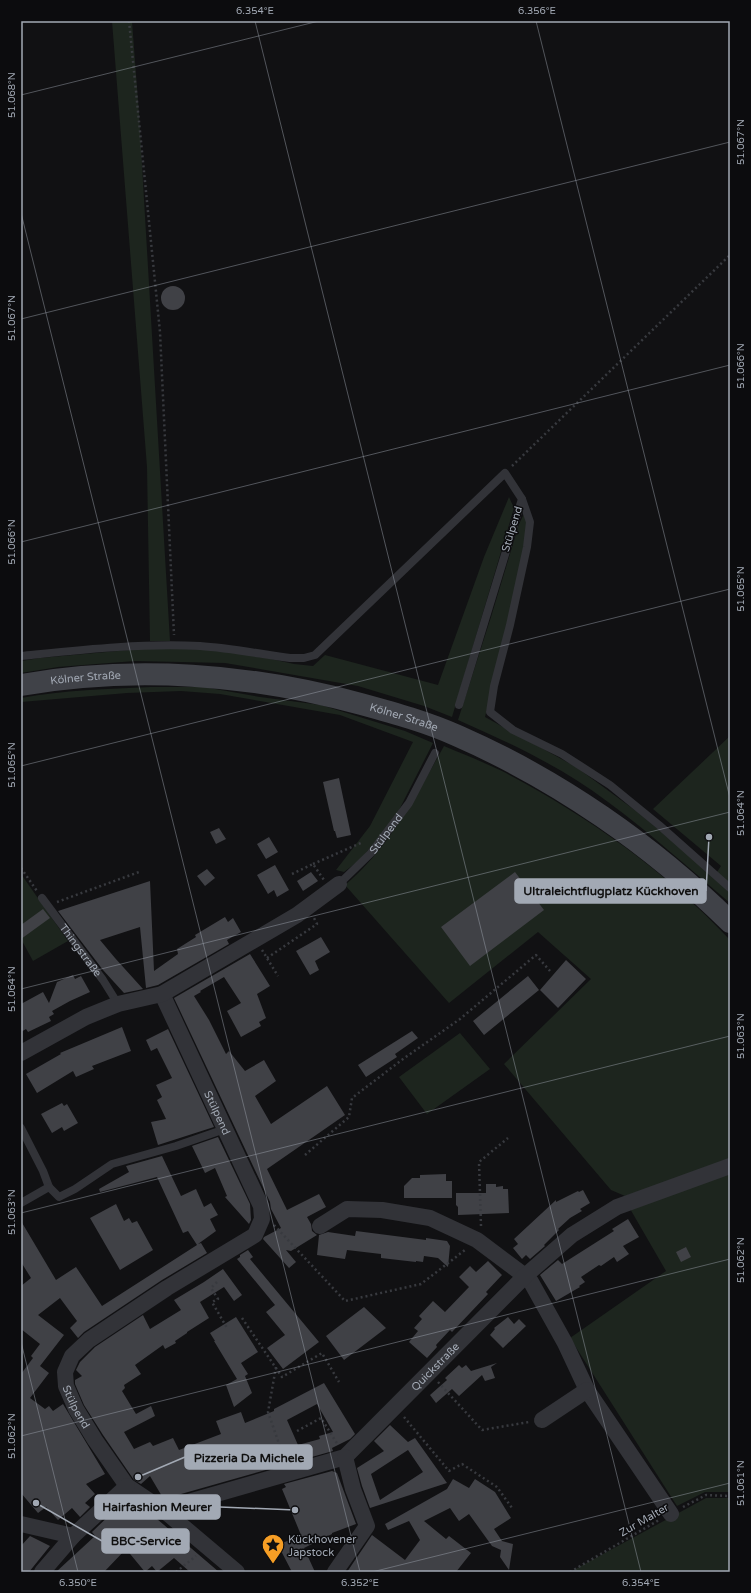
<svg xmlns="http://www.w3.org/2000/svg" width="751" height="1593" font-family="'Varela Round',sans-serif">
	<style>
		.green { fill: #1d251e }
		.building { fill: #404146; fill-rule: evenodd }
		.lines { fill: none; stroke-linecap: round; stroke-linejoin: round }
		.path { stroke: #383a3f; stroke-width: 2.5; stroke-dasharray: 2 3; stroke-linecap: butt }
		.service { stroke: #323338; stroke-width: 8 }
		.minor { stroke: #323338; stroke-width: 16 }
		.secondary { stroke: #404248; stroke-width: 22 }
		.ticks { fill: none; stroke: #a2a9b4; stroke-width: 1; stroke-opacity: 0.45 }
		.labels { text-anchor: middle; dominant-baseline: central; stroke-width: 3; stroke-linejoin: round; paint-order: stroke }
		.street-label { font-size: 11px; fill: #a2a9b4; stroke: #0c0c0e }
		.poi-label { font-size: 11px; fill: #a2a9b4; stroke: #0c0c0e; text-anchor: start }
		.leader { fill: none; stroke: #a2a9b4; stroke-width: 1.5 }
		.callout-dot { fill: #a2a9b4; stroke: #0c0c0e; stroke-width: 1.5 }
		.callout { fill: #a2a9b4; stroke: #a2a9b4; stroke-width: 1.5 }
		.callout-label { font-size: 12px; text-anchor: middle; font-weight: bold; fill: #111 }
		.neatline { fill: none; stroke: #a2a9b4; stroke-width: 1.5 }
		.ticks-label { font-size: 10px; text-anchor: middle; fill: #a2a9b4 }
	</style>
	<rect width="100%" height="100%" fill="#111113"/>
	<path class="green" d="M112,21h20l7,93 31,527h-20l-3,-174z
		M509,497l5,11 -62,209 -28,-11 -66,-20 -133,-23 -90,-2 -77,6 -37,6v-12l19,-3 100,-9h48l47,2 59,13 19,2 12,-11 113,30 46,-128z
		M524,514l3,8 -4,33 -38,162 91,50 60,44 79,64 6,-9 -68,-57 77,-73v167c-40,-34 -80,-70 -122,-101 -46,-35 -98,-59 -150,-82l33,-103 28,-93z
		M151,687h53l56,10 61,8 84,26 28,12 -37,73 -35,43 -17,13 -8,-2 34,-44 43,-84 -73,-27 -120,-21 -39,-3 -54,2 -106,9v-4c43,-8 86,-9 130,-11z
		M444,746c19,8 39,16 58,25 84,44 163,99 228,169v221l-105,35 -14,-6 -107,-126 87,-85 -53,-47 -89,71 -104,-118c43,-35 72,-91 99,-139z
		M21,874l47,67 -35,20 -12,-22z
		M460,1033l30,36 -63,45 -28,-37z
		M730,1171v321h-25l-28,14 -107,-168 96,-67 -37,-64z
		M706,1498h24v74h-160z"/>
	<path class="building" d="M161 298a12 12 0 1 1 24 0a12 12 0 1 1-24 0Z
		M339,778l12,57 -14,3 -2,-7h-1l-11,-49z
		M219,828l7,11 -10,5 -6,-12z
		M269,837l9,15 -12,7 -9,-15z
		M275,865l14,25 -12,7 -3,-7 -6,4 -11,-19z
		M207,869l8,9 -10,8 -8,-10z
		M311,872l7,9 -15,10 -6,-10z
		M515,872l29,38 -74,56 -29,-39z
		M150,881l4,90 24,-17 -1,-5 19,-12 -1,-2 30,-18 3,5 5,-4 8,14 -14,8 2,4 -71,41 -12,3 -6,-61 -40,13 15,18 28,31 -19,4 -21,-23 -45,-59z
		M43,909l7,9 -29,21v-14z
		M321,937l9,15 -15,9 4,9 -9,5 -14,-24z
		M250,954l20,32 -13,8 9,24 -7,4 2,4 -20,11 -14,-26 14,-8 -17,-26 -24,14 1,1 -7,4 15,24 17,34 3,-3 16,20 19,-11 12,21 -21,15 16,28 56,-38 18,29 -78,54 20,41 32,-16 7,13 -19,10 4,7 1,7 5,4 -26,16 -5,-1 10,12 -7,6 -26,-29 1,-2 17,-9 -10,-19 -1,-7 -96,-204z
		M566,960l20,19 -28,29 -18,-18z
		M73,975l2,4 6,-3 9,16 -20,9 -18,10 2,3 -5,3 2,4 -23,11 -2,-3 -5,3v-28l22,-12 6,11 8,-21z
		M528,976l11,14 -55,45 -11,-14z
		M122,1027l9,24 -39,15 2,3 -18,8 -3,-6 -36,22 -11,-19 35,-20 -1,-1z
		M168,1029l46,98 -56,18 -7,-23 15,-3 -9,-19 5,-3 -6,-12 16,-7 -15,-30 -6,3 -5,-11z
		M412,1031l6,7 -23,16 2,3 -31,20 -8,-12z
		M62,1103l2,3 3,-2 11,19 -14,8 -2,-4 -10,6 -11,-19z
		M218,1137l32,67 1,16 -2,4 -24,-27 2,-1 -12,-28 -10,5 -13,-27z
		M162,1156l19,40 15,-7 8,18 7,-4 7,12 -8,4 6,12 -18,13 3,-1 6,10 -45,27 -78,52 -6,6 -8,-10 7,-7 -17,-23 -22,17 26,20 -24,31 9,7 -19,25 15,11 4,-3 4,5 10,-7 42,70 -19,10 9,10 -10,9 5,4 -10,10 -8,-9 -14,12 -12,-13 -8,6 -17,-20v-119l12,-16 -2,-2 9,-12 -19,-15v-43l10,-8 -10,-16v-41l35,59 20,-13 26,39 95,-61 -9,-14 -5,2 -26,-56 -57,15 -1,-3 30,-17 -3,-6z
		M446,1174v7h6v17h-48v-12l8,-8h8v-3z
		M486,1184h10v3l7,-1v3h5l1,24 -51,2v-8l-2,-2v-12h30z
		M583,1190l7,13 -10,6 2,2 -12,7 -12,11 1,1 -15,15 1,1 -15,13 -4,-4 -4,4 -9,-11 5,-4 -4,-5 42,-39v2l22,-11 1,1z
		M116,1204l8,17 5,-3 3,5 5,-2 16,29 -33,20 -30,-52z
		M628,1219l11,18 -16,9 6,8 -12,8 -3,-5 -13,9 -2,-1 -18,12 4,5 -6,4 1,1 -24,14 -16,-26 18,-15 4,4 52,-33 -2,-2z
		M356,1231l70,9v-2l21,3 3,5 -2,21 -10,-9 -14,-2 -1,6 -7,-1v1l-35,-4v-4l-34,-4 -2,9 -28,-4 2,-20 9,-3 27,4z
		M686,1247l5,10 -10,5 -5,-10z
		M248,1250l5,7 -3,2 69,83 -36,27 -16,-21 18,-13 -19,-23 9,-7 -38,-46 3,-2v-2z
		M488,1261l14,14 -16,17 2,2 -36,38 -2,-2 -14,15 1,2 -10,11 -18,-16 9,-11 -4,-3 8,-9 -3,-3 14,-15 12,11 24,-25 -10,-10 11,-11 6,6z
		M223,1269l19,26 -8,6 -10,-14 -24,15 9,16 -22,14v1l-12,8 1,2 -11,6 -2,-4 -28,20 6,9 -17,11 1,3 -3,3 14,23 15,-8 4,10 -31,16 10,17 16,-7 3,4 20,-8 6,12 42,-16 -5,-13 25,-9 4,11 29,-12v-2l50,-26 31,51 -5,5 -18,9 1,3 -159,45 -11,2 -13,-22 -9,8 -7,-4 -31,-45 -19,-30 -9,-21v-4l7,-4 -6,-6 4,-8 15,-15 48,-32 7,14 31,-19 -7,-10 30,-18zM317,1404l16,28 -14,4 1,3 -22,6 -11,-25z
		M364,1307l22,21 -42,32 -18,-24z
		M236,1317l22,35 -17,11 7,11 -3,2 7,17 -18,14 -8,-22 11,-6 -23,-38h1l-5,-8z
		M508,1317l6,7 5,-5 7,7 -23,22 -13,-13 5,-6 -1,-1z
		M497,1363l-6,4 4,11 -10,3 -3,-6 -23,21 -7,-7 -16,14 -6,-8 17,-15 -2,-2 14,-13 3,3 4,-3 5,6z
		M390,1425l18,17 7,-4 32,45 -77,25 -8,-22 -5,-18 27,-17 -10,-10zM408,1450l15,22 -43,28 -9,-26z
		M332,1471l5,2 19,51 -24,9v1l-28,14 11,24h-23l-14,-27 23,-10 -19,-46 4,-2 -2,-3z
		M453,1479l16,9 6,-9 20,13 16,26 -17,11 8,12 11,3 -4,26 -9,-13 1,-7 -9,-4 -23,-32 -10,7 -9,-13 -26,13 22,18 3,-3 22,17 -15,19h-109l25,-37 33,25 15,-20 -11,-19 -21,9 -3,-6 62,-35z
		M129,1504l13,3 8,6 69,59h-29l-16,-14 -17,14 -5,-6 -7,6 -19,-23 -22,23h-48l39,-36 -3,-4 28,-27z
		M30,1536l20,10 -21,26h-8v-26z"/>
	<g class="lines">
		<path class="path" d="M129,21l31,311 14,303
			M512,466l218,-211
			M313,864l48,-21
			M21,868l16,23
			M292,874l21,-10 11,16
			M57,902l82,-30
			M262,950l16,26
			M267,958l50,-34 -3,-6
			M305,1155l44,-38 3,-19 51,-39 57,-40 76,-64 14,16
			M274,1225l71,76 76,-17 44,-34
			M481,1226l-2,-64 29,-24
			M217,1282l-6,6 7,11 -6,3 15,26
			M242,1318l40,59 40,-24 17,29
			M276,1367l-8,45 17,49
			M438,1382l44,48 47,-8
			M404,1417l45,54 13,-7 35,23 15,21
			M297,1431l24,-13 17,27
			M683,1507l23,-12 24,1
			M176,1572l20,-16
			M570,1572l89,-52"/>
		<g class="service">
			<path d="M522,499l8,23 -3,25 -17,78 -16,61 -4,26 23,18 49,24 48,31 49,40 71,63"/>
			<path d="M21,656c59,-6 119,-13 179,-10 30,2 60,8 90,12h14l11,-3 190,-182 17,26 -63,206"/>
			<path id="s1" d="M339,884l32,-31 38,-50 26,-50"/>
			<path id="s2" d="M42,898l61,82 15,24"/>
			<path d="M21,1128l22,43 6,16"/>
			<path d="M21,1203l28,-16 10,10 16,-8 37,-25 64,-18 49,-17"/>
		</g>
		<g class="minor">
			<path id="s3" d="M162,994l99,212 1,13 -7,16 -88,53 -78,52 -17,16 -7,16 1,14 10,23 19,31 32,46 40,27 70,59"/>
			<path d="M21,1053l65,-36 32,-13 44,-10 135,-79 42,-31"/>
			<path d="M320,1226l27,-17 35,1 48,8 47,22 48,36 6,6 34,61 22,47 84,124"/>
			<path d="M542,1420l45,-30"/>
			<path id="s4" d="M167,1513l11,-8 167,-48 180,-181 47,-41 45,-28 113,-41"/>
			<path d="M21,1524l52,12 54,-50"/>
			<path d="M42,1572l31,-36"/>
			<path d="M335,1572l32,-46 -14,-37 -8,-32"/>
		</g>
		<path class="secondary" id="s5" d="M21,685c113,-20 230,-11 340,19 33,9 66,18 97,32 100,44 194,109 272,186"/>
	</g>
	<path class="ticks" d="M255,21l386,1551M536,21l194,777M21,95l298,-74M21,213l339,1359M21,319l709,-177M21,542l709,-177M21,766l709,-177M21,989l709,-177M21,1213l709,-177M21,1342l57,230M21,1436l709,-177M372,1572l358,-89"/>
	<defs>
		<g id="sight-pin" transform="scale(1.15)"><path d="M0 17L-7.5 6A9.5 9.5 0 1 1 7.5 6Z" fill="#f69e25" stroke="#0c0c0e"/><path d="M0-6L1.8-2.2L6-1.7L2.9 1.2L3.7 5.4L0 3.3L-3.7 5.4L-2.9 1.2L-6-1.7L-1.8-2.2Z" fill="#111"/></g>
	</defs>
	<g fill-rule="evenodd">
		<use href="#sight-pin" x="273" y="1545"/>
	</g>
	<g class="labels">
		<g class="street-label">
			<text transform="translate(512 529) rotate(-73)">Stülpend</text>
			<text stroke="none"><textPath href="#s5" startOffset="65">Kölner Straße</textPath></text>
			<text stroke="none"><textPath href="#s5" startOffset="388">Kölner Straße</textPath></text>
			<text stroke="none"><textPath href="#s1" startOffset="69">Stülpend</textPath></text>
			<text stroke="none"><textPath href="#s2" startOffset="65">Thingstraße</textPath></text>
			<text stroke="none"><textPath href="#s3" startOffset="131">Stülpend</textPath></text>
			<text stroke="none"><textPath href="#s4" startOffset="315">Quickstraße</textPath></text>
			<text stroke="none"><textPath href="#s3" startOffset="539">Stülpend</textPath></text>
			<text transform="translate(644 1520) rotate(-30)">Zur Malter</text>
		</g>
		<g class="poi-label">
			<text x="288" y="1539">Kückhovener<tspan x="288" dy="13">Japstock</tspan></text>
		</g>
	</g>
	<path class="leader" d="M709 837L706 891M138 1477L185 1457M295 1510L220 1507M36 1503L102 1541"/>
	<g class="callout-dot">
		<circle cx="709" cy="837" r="4"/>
		<circle cx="138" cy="1477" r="4"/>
		<circle cx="295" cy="1510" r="4"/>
		<circle cx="36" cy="1503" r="4"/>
	</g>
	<g class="callout">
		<rect x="515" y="879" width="191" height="24" rx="4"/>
		<rect x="185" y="1445" width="127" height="24" rx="4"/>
		<rect x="95" y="1495" width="125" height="24" rx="4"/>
		<rect x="102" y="1529" width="87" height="24" rx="4"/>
	</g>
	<g class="callout-label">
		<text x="611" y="895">Ultraleichtflugplatz Kückhoven</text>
		<text x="249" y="1462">Pizzeria Da Michele</text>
		<text x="157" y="1511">Hairfashion Meurer</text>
		<text x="146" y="1545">BBC-Service</text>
	</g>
	<rect width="751" height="1593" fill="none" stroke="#0c0c0e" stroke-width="44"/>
	<rect x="22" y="22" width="707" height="1549" class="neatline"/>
	<g class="ticks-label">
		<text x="255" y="14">6.354°E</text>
		<text x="537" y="14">6.356°E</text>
		<text transform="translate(11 95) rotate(-90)" y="4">51.068°N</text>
		<text transform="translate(740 142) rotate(-90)" y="4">51.067°N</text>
		<text transform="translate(11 318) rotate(-90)" y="4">51.067°N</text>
		<text transform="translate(740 366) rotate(-90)" y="4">51.066°N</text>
		<text transform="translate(11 542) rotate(-90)" y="4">51.066°N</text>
		<text transform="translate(740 589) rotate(-90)" y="4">51.065°N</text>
		<text transform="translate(11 765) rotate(-90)" y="4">51.065°N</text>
		<text transform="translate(740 813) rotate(-90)" y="4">51.064°N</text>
		<text transform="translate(11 989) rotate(-90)" y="4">51.064°N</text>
		<text transform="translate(740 1036) rotate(-90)" y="4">51.063°N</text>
		<text transform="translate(11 1212) rotate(-90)" y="4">51.063°N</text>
		<text transform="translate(740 1260) rotate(-90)" y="4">51.062°N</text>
		<text transform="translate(11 1436) rotate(-90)" y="4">51.062°N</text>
		<text transform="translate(740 1483) rotate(-90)" y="4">51.061°N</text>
		<text x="78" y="1586">6.350°E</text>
		<text x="360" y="1586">6.352°E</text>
		<text x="641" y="1586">6.354°E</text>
	</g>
</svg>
